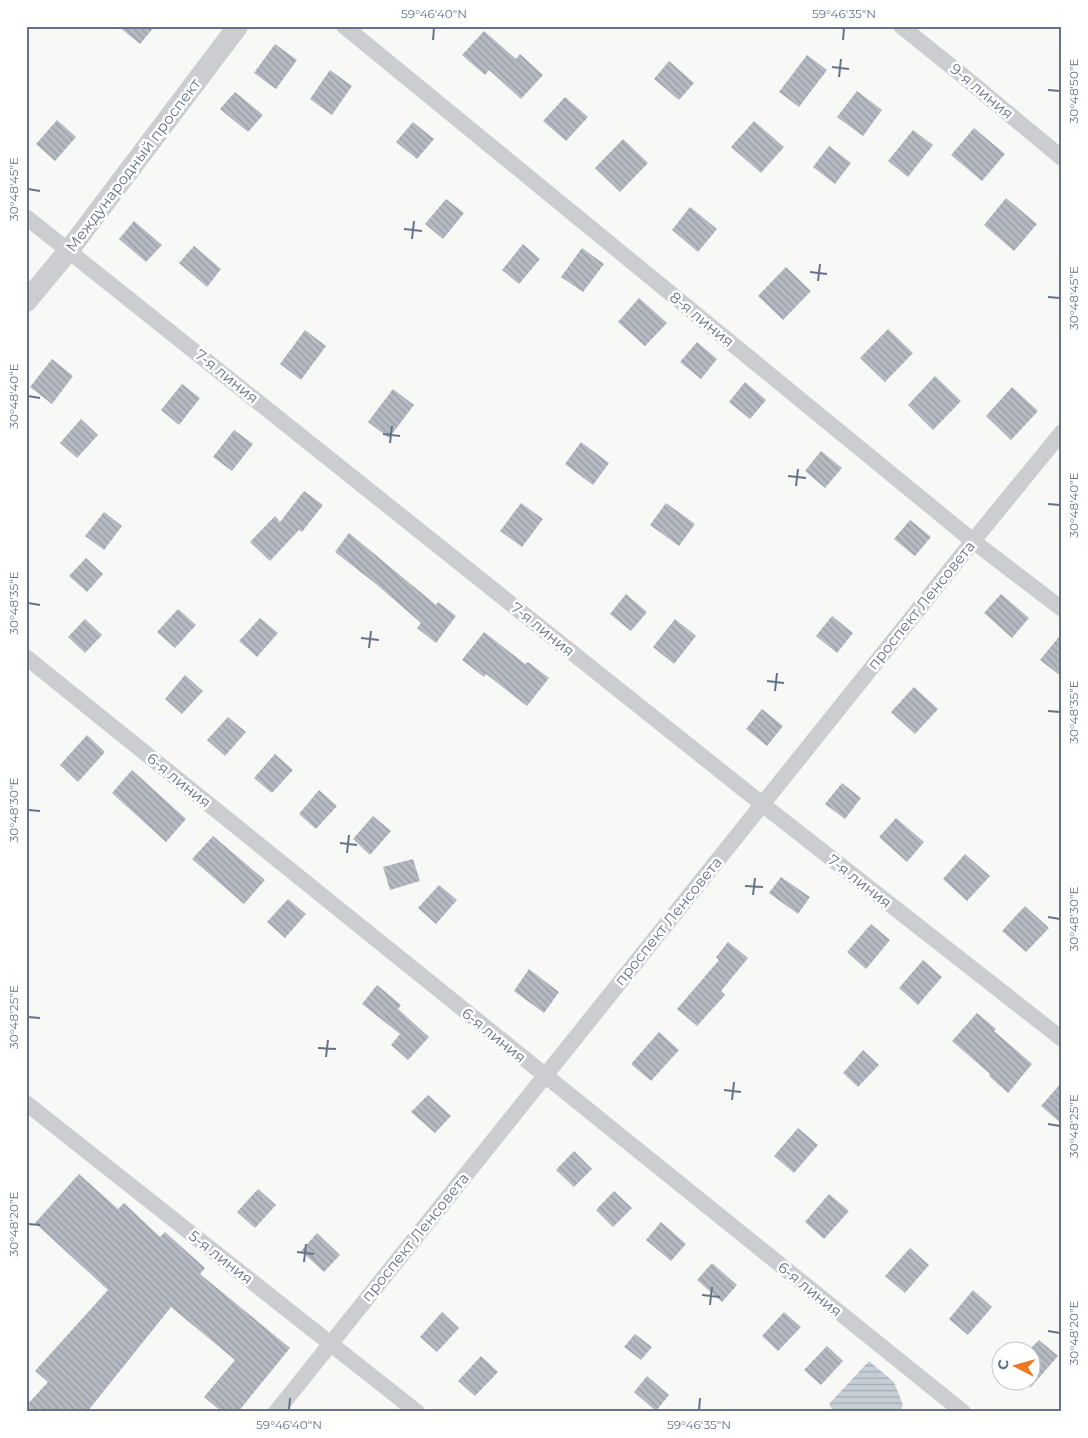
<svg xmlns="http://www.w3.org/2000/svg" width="1088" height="1438" font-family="Montserrat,sans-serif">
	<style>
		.water { fill: url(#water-rules) }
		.building { fill: url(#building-back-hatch) }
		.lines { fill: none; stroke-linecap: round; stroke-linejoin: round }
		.minor { stroke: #cbcdd1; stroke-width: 16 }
		.tertiary { stroke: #cbcdd1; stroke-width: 21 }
		.ticks { fill: none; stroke: #657289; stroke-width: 2 }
		.labels { text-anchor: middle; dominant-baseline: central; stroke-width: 5; stroke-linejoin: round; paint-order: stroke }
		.street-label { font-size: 15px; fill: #657289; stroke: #fff }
		.neatline { fill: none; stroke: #657289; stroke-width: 2 }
		.ticks-label { font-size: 12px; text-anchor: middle; fill: #657289 }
	</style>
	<defs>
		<pattern id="water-rules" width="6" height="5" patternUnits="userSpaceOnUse" patternTransform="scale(1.25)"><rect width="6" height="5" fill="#c6ced5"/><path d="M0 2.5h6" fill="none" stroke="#a4acb3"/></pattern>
		<pattern id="building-back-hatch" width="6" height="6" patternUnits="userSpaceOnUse" patternTransform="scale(1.25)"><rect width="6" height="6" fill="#b5bac2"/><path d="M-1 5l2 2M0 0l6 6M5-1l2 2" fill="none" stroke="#979ca3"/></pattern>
	</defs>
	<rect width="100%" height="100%" fill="#f8f9f6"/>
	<path class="water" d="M869,1361l25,21 9,23 -3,7h-66l-5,-8z"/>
	<path class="building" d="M118,26h37l-15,18z
		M484,31l32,28 4,-5 23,21 -22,24 -32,-29 -4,5 -23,-20z
		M275,44l22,16 -21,29 -22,-16z
		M807,55l20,15 -28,37 -20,-15z
		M669,61l25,22 -15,17 -25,-21z
		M330,70l22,16 -20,29 -22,-16z
		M857,91l25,19 -19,26 -26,-19z
		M235,92l28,23 -15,17 -28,-23z
		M565,97l23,20 -22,24 -23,-20z
		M57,120l19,17 -21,24 -19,-17z
		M754,121l30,26 -23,26 -30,-26z
		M413,122l21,17 -17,20 -21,-17z
		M974,128l31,26 -23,27 -31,-26z
		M913,130l20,15 -25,32 -20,-16z
		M623,139l25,24 -28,29 -25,-24z
		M829,146l22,17 -16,21 -22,-17z
		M1006,198l31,26 -23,27 -30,-26z
		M446,199l18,14 -21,26 -18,-15z
		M690,207l27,22 -19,23 -26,-22z
		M134,221l28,24 -16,17 -27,-23z
		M523,244l17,15 -21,25 -17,-14z
		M194,246l27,23 -14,18 -28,-24z
		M582,248l22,16 -21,28 -22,-15z
		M786,267l25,24 -28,29 -25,-24z
		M639,298l28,25 -22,23 -27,-24z
		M888,329l25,24 -28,29 -25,-24z
		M305,330l21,16 -25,34 -21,-16z
		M697,342l20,17 -16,20 -21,-17z
		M52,359l21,17 -21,28 -22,-17z
		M935,376l26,25 -28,29 -25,-25z
		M745,382l21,18 -16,19 -21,-17z
		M182,384l18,14 -21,27 -18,-15z
		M1012,387l26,24 -27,29 -25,-24z
		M393,389l21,16 -25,33 -21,-16z
		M81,419l17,16 -21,23 -17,-15z
		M234,430l19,14 -21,27 -19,-14z
		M581,442l28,21 -16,22 -28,-21z
		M821,451l21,17 -17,20 -20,-17z
		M304,491l19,14 -21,27 -3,-2 -29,31 -20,-19 25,-26 5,6z
		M521,503l22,16 -21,28 -22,-16z
		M666,503l29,21 -16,22 -29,-21z
		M104,512l18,14 -18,24 -19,-14z
		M910,520l21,17 -16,19 -21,-17z
		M349,533l87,72 2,-3 18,14 -20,27 -19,-15 4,-5 -45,-39 -41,-32z
		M86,558l17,16 -16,18 -18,-16z
		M626,594l21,18 -16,19 -21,-17z
		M1001,594l28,24 -17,20 -28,-25z
		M178,609l18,16 -21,23 -18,-16z
		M832,616l21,17 -16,20 -21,-17z
		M260,618l18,15 -21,24 -18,-16z
		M85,619l17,16 -17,18 -17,-16z
		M675,619l21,17 -22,28 -21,-17z
		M484,632l41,32 3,-2 21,16 -22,28 -41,-32 -2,3 -22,-17z
		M1062,633v44l-22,-17z
		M185,675l18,16 -21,23 -17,-15z
		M914,687l24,22 -23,25 -24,-22z
		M762,709l21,17 -16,20 -21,-17z
		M228,717l18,15 -21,24 -18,-16z
		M87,735l18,17 -27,30 -18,-17z
		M275,754l18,16 -21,23 -18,-15z
		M132,770l54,49 -20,23 -54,-49z
		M842,783l19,15 -16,21 -20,-15z
		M319,790l18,16 -21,23 -17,-15z
		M373,816l18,15 -21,24 -17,-16z
		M896,818l28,24 -17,20 -28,-25z
		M213,836l52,44 -21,24 -52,-45z
		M965,854l25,22 -23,25 -24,-22z
		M413,859l7,22 -30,9 -7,-23z
		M781,877l29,20 -12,17 -29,-21z
		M439,885l18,15 -21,24 -18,-16z
		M288,899l18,15 -21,24 -18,-16z
		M1025,906l24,22 -23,24 -24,-21z
		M871,924l19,16 -24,29 -19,-17z
		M728,942l20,16 -27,33 4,4 -28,31 -20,-17 42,-49 -3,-3z
		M923,960l19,17 -24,28 -19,-17z
		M529,969l30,23 -15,21 -30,-22z
		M377,985l24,20 -3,4 31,28 -21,23 -17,-15 9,-11 -38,-30z
		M977,1013l19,16 -2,2 38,33 -24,29 -19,-17 1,-2 -38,-33z
		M659,1032l20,18 -28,31 -20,-17z
		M863,1050l16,15 -21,22 -15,-14z
		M1062,1082v42l-21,-18z
		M428,1095l23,21 -16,17 -24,-21z
		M798,1128l20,17 -24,28 -20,-17z
		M574,1151l18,18 -18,18 -18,-17z
		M79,1174l39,35 6,-6 36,34 5,-5 40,36 -5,6 90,74 -52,64h-16l-18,-15 31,-37 -64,-53 -84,105h-61v-6l22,-24 -13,-11 73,-81 -73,-67z
		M258,1189l18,16 -21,23 -18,-16z
		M614,1191l18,17 -19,19 -17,-17z
		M829,1194l20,17 -25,28 -19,-17z
		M661,1222l25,22 -15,17 -25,-21z
		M317,1233l23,22 -16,17 -23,-21z
		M910,1248l19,17 -24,28 -20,-17z
		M712,1263l25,22 -15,17 -25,-22z
		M973,1290l19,17 -24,28 -19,-16z
		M442,1312l17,16 -22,24 -17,-15z
		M784,1312l17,15 -23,24 -16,-15z
		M635,1334l17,13 -11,13 -17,-13z
		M1039,1340l19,16 -28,32v-39z
		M827,1346l16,15 -22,24 -17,-15z
		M481,1356l17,16 -23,24 -17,-15z
		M647,1376l22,19 -13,16 -22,-19z"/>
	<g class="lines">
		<path class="minor" d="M344,26l629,515 89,68
			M901,26l61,49 100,83
			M26,217l736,587 300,235
			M26,657l937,755
			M26,1103l391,309
			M276,1412l697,-871 89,-109"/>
		<path class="tertiary" d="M26,302l43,-52 169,-224"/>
	</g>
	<path class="ticks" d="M433,40l1,-12M843,40l1,-12M832,67l17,2M839,77l2,-18M1048,90l12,1M28,189l12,2M404,229l18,2M412,239l2,-18M810,272l17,2M818,281l2,-17M1048,297l12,1M28,396l12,2M383,434l17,2M390,443l2,-17M788,476l18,2M796,486l2,-17M1048,504l12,1M28,603l12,2M361,638l18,2M369,648l2,-17M767,681l17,2M775,691l2,-18M1048,711l12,1M28,810l12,1M340,843l17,2M347,853l2,-18M745,886l18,1M753,895l2,-17M1048,917l12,2M28,1017l12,1M318,1048l18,1M326,1057l2,-17M724,1090l17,2M732,1100l2,-18M1048,1124l12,2M28,1224l12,1M297,1252l17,2M304,1262l2,-18M702,1295l18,2M710,1305l2,-18M1048,1331l12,2M289,1410l1,-12M699,1410l1,-12"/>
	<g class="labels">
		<g class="street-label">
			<text transform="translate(982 91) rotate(40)">9-я линия</text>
			<text transform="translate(133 165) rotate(-53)">Международный проспект</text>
			<text transform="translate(702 319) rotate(39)">8-я линия</text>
			<text transform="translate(227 376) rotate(39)">7-я линия</text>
			<text transform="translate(921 605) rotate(-51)">проспект Ленсовета</text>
			<text transform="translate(543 629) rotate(39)">7-я линия</text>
			<text transform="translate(179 780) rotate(39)">6-я линия</text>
			<text transform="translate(860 881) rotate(38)">7-я линия</text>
			<text transform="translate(668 921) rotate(-51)">проспект Ленсовета</text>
			<text transform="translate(494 1035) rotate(39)">6-я линия</text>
			<text transform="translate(415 1237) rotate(-51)">проспект Ленсовета</text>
			<text transform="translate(221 1257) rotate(38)">5-я линия</text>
			<text transform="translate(810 1289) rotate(39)">6-я линия</text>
		</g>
	</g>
	<rect width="1088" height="1438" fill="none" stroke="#ffffff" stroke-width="55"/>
	<g transform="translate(1016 1366) rotate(276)"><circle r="24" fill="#ffffff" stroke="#c1c7d0"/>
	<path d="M0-4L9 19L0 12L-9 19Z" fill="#ef781f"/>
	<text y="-8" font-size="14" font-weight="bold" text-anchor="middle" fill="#657289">С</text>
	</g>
	<rect x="28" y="28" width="1032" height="1382" class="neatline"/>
	<g class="ticks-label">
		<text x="434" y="18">59°46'40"N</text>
		<text x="844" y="18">59°46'35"N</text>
		<text transform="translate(1074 91) rotate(-90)" y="4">30°48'50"E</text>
		<text transform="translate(14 189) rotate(-90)" y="4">30°48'45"E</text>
		<text transform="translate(1074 298) rotate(-90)" y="4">30°48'45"E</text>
		<text transform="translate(14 396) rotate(-90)" y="4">30°48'40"E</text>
		<text transform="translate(1074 505) rotate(-90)" y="4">30°48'40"E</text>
		<text transform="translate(14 603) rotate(-90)" y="4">30°48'35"E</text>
		<text transform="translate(1074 712) rotate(-90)" y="4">30°48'35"E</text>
		<text transform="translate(14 810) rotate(-90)" y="4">30°48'30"E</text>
		<text transform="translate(1074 919) rotate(-90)" y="4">30°48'30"E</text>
		<text transform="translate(14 1017) rotate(-90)" y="4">30°48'25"E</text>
		<text transform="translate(1074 1126) rotate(-90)" y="4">30°48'25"E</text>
		<text transform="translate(14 1224) rotate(-90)" y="4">30°48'20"E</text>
		<text transform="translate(1074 1333) rotate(-90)" y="4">30°48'20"E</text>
		<text x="289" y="1429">59°46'40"N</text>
		<text x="699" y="1429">59°46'35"N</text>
	</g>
</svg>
